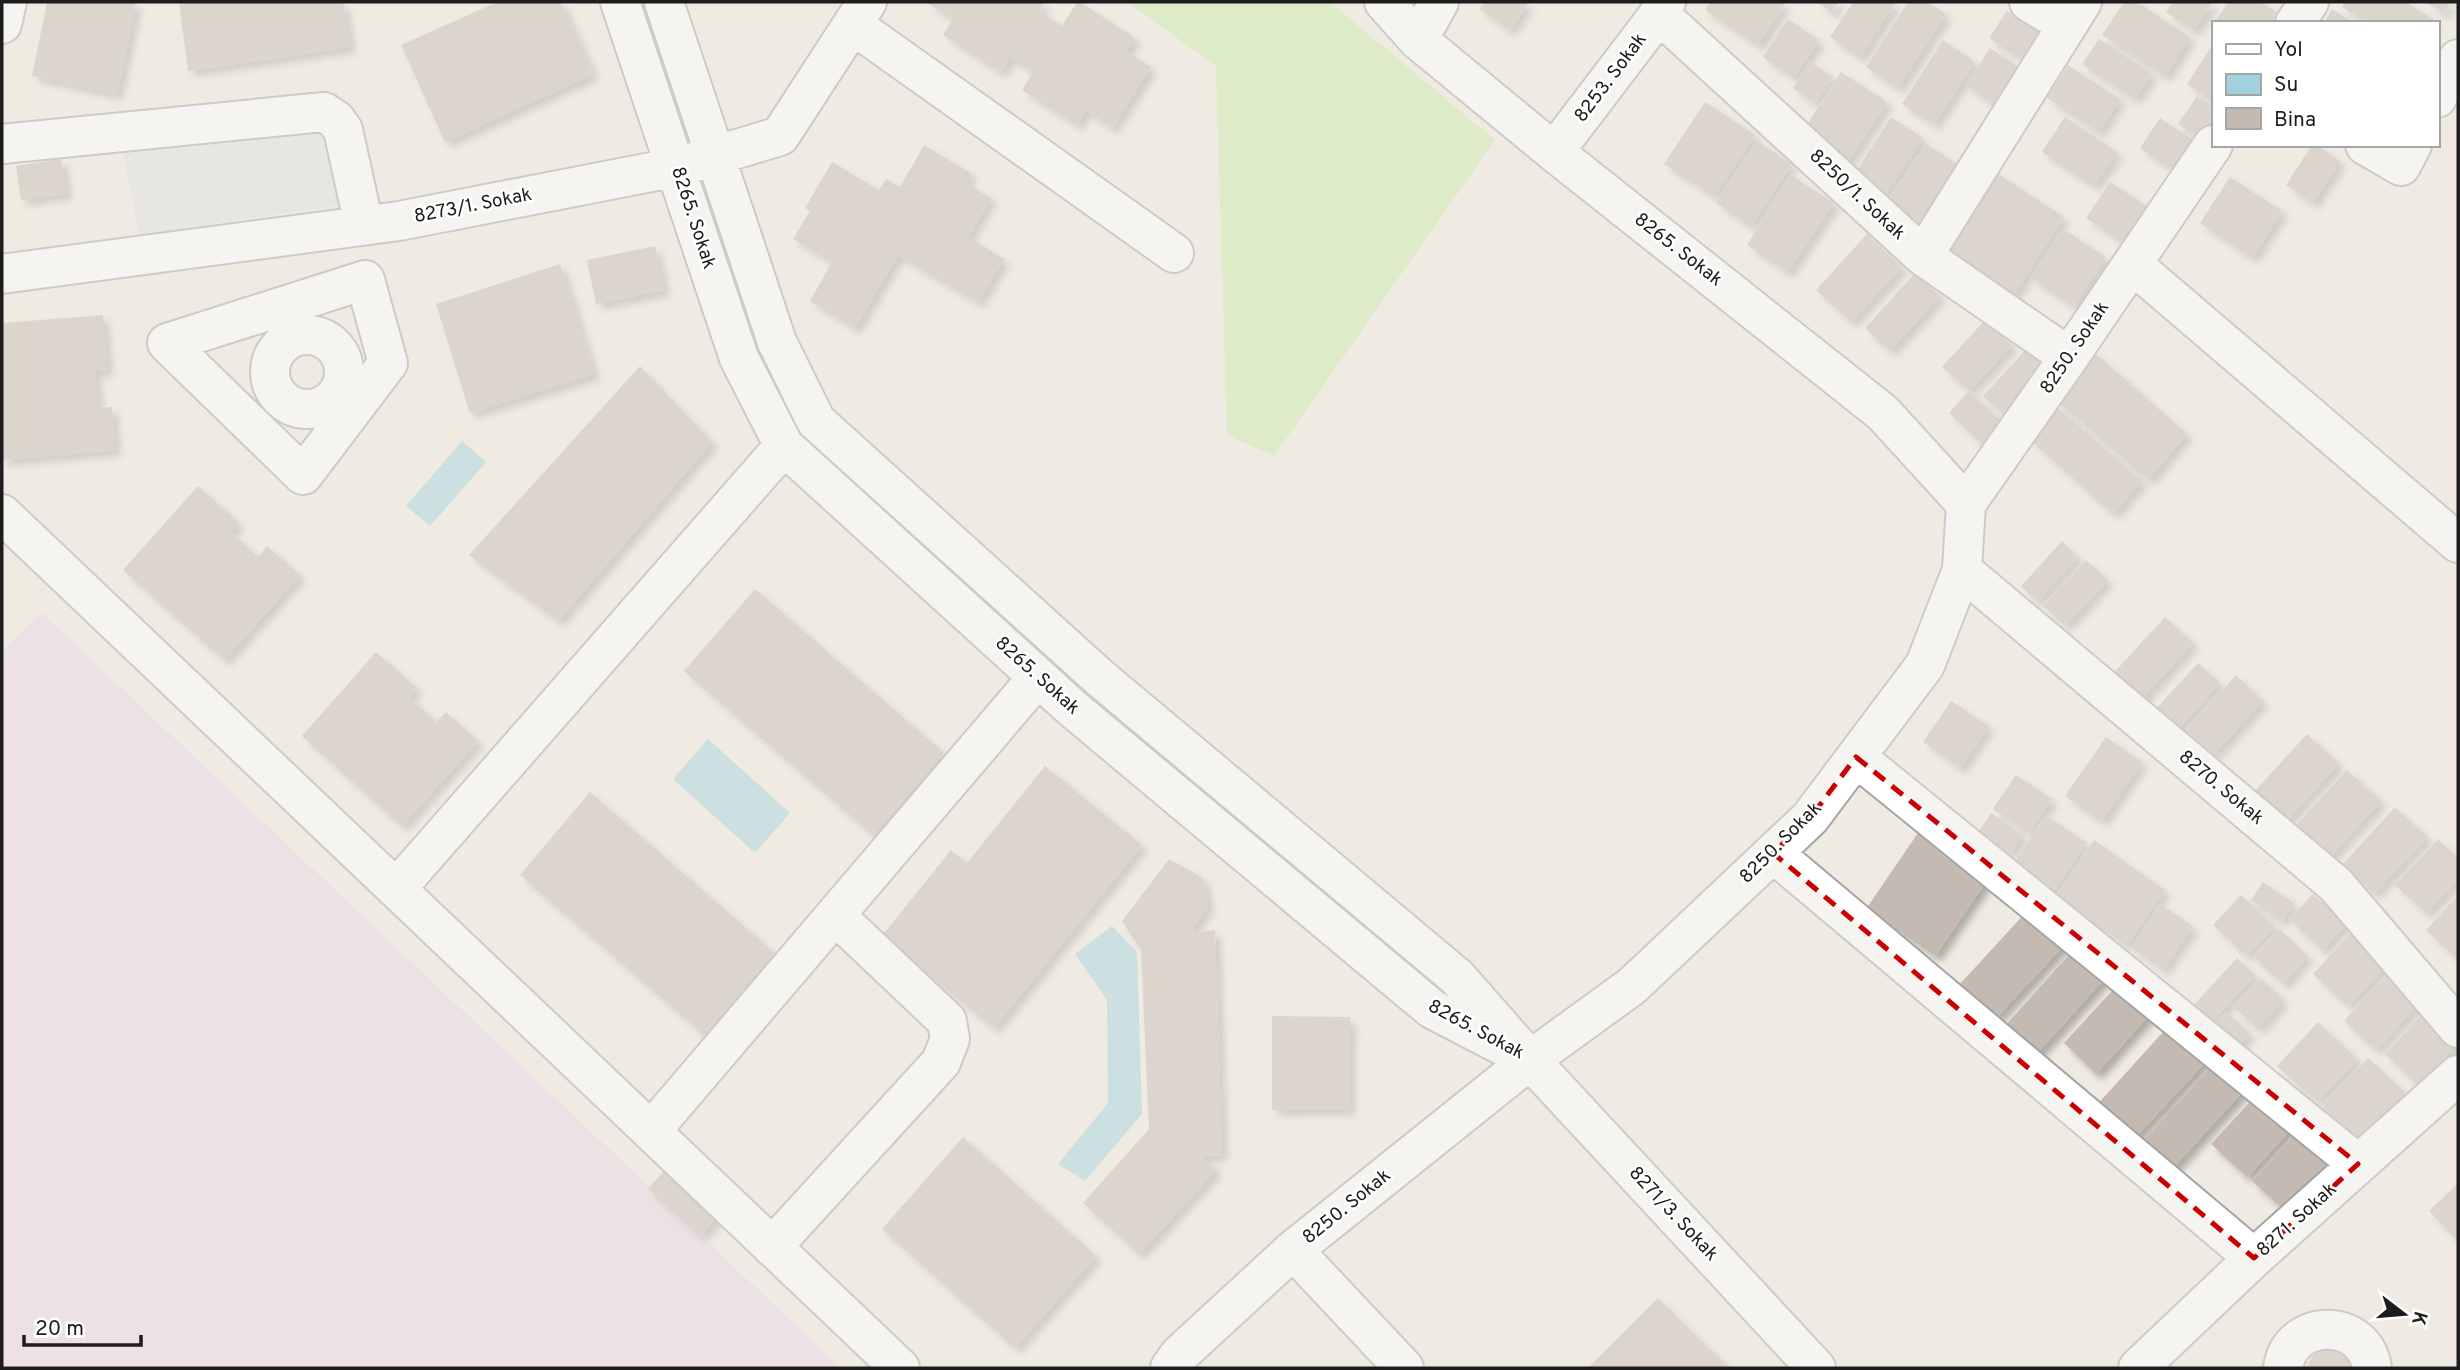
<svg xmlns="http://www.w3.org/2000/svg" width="2460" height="1370" font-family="Overpass,sans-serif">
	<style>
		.industrial { fill: #e8d5e5 }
		.grass { fill: #c9eba7 }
		.parking { fill: #e1e1e1 }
		.water { fill: #a2d1de }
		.building { fill: #c4bab2; filter: url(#shadow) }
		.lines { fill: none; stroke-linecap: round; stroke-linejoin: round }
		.minor-casing { stroke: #a4a4a4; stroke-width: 42 }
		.minor { stroke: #fff; stroke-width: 38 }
		.marked { fill: none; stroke: #cb0001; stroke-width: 5; stroke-dasharray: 14 9; stroke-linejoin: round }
		.labels { text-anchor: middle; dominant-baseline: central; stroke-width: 5; stroke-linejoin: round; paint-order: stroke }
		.street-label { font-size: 19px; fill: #1d1d1d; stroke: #fff }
	</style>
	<defs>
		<filter id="shadow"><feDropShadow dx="6" dy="6" stdDeviation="3.5" flood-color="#0004"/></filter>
	</defs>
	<rect width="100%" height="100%" fill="#efebe3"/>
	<path class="industrial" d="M42,613l799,755h-839v-717z"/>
	<path class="grass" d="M1127,2h203l165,138 -221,316 -47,-21 -11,-369z"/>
	<path class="parking" d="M338,92l32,109 -231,34 -22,-113z"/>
	<path class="water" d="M462,441l24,21 -56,64 -24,-20z
		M708,739l82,74 -35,40 -82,-74z
		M1112,926l25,26 5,162 -57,67 -27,-17 50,-61 -1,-103 -32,-46z"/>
	<path class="building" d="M47,2h89l-19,92 -85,-18z
		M179,2h164l7,45 -162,24z
		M497,2h64l32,72 -148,68 -44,-97z
		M926,2h119l-6,9 23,15 15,-24h3l55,36 -9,13 25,16 -39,61 -26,-18 -9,15 -55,-35 11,-18 -23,-15 -9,15 -58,-37 10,-16z
		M1484,2h45l-19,28 -31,-21z
		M1710,2h76l-28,43 -53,-35z
		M1816,2h23l-7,10z
		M1853,2h43l-36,55 -30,-20z
		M1908,2h19l19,12 -48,74 -32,-21z
		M2124,2h13l53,35 -25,39 -63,-41z
		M2173,2h40l-19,28 -28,-18z
		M2228,2h33l16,10 -7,11h-56z
		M2345,2h61l28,18 -2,3h-64l-26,-16z
		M2425,2h26l-8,11z
		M2332,9l22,14h-30z
		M2007,11l40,26 -18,27 -40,-26z
		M1788,19l31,21 -25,38 -31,-21z
		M2099,39l53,35 -17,25 -53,-35z
		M1943,40l32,22 -41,62 -32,-20z
		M2213,44v58l-26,-18z
		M1990,48l36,24 -24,37 -36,-23z
		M1810,62l23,15 -18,26 -22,-15z
		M2068,65l52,34 -21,33 -52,-34z
		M1841,72l46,30 -40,61 -46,-29z
		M2197,96l16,11v19l-9,15 -26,-17z
		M1705,102l50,33 -41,61 -50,-32z
		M1891,117l32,21 -38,57 -31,-20z
		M2065,117l52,35 -23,34 -52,-34z
		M2160,118l38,25 -19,30 -39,-25z
		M1757,141l35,23 -41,62 -35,-23z
		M1927,144l40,27 -39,59 -40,-27z
		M924,145l48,29 -6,9 25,15 -23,39 36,22 -26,43 -80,-47 -43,73 -45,-27 22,-39 -39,-23 17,-28 -5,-3 27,-46 47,28 7,-11 14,8z
		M2312,145h5l23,16 -27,42 -27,-18z
		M61,159l5,35 -45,6 -5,-34z
		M1997,173l67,44 -53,82 -67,-44z
		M1791,175l43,28 -46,69 -41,-27z
		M2230,177l52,34 -30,47 -52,-35z
		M2110,182l37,24 -23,37 -38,-25z
		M2063,229l43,28 -32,49 -43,-28z
		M1867,234l35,33 -51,55 -35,-32z
		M655,246l9,44 -68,14 -9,-44z
		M560,264l34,110 -124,39 -34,-109z
		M1915,273l25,23 -50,55 -25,-23z
		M103,315l4,55 -12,1 3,37 14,-1 3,43 -113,10v-137z
		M1985,320l27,25 -43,46 -27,-24z
		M2030,345l20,17 -48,51 -19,-17z
		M2094,352l93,82 -39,46 -94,-82z
		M640,366l72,76 -154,179 -89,-66z
		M1969,391l33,31 -20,22 -33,-31z
		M2056,406l86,75 -29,33 -85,-76z
		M198,486l40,36 -8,10 28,25 9,-11 33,29 -76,85 -101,-90z
		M2062,541l16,16 -41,45 -16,-16z
		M2086,560l22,20 -43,46 -22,-20z
		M755,589l189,164 -71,82 -189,-164z
		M2165,617l28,26 -56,61 -28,-26z
		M376,652l41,36 -8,9 27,25 10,-10 32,29 -76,85 -100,-90z
		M2198,663l22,20 -45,49 -22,-20z
		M2236,675l27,26 -51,55 -27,-25z
		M1951,701l38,25 -29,42 -37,-26z
		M2307,734l32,30 -53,57 -32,-29z
		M2106,737l36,25 -40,59 -37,-25z
		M1045,766l97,79 -148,183 -113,-91 70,-87 16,13z
		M2347,770l34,31 -53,58 -34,-32z
		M2016,775l36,24 -23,34 -36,-24z
		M590,792l188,164 -70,82 -188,-163z
		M2395,807l32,30 -53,57 -32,-29z
		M1991,813l32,22 -14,19 -31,-21z
		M2046,815l41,28 -37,53 -40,-27z
		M1918,833l69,47 -52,76 -69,-47z
		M2438,839l20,19v21l-32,34 -31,-28z
		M2094,840l71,50 -38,56 -72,-49z
		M1169,859l34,19 5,29 -18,26 25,-3 7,225 -20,1 14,14 -77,84 -56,-51 66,-74 -8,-179 -19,-29z
		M2263,882l31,21 -12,18 -31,-21z
		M2313,894l33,30 -24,26 -33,-31z
		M2241,895l34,31 -28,30 -34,-31z
		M2458,895v65l-32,-30z
		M2160,904l33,22 -30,44 -32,-22z
		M2027,911l37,34 -68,73 -36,-34z
		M2355,928l36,33 -43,45 -35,-32z
		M2279,929l29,27 -25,28 -30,-28z
		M2075,948l31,29 -72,80 -31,-29z
		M2237,958l18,17 -46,50 -18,-17z
		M2395,966l32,29 -51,55 -32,-29z
		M2261,978l22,22 -25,29 -24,-22z
		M2121,981l32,30 -57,63 -32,-31z
		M2426,1010l32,33 -39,43 -34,-32z
		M2226,1012l24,22 -17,18 -24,-22z
		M1272,1016l78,1 -1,92 -77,1z
		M2172,1022l38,35 -78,84 -37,-34z
		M2318,1022l39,37 -40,43 -40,-36z
		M2368,1058l38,35 -45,50 -39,-36z
		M2216,1061l30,27 -77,84 -30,-27z
		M2258,1093l36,33 -47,51 -36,-33z
		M2296,1133l33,31 -44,47 -33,-30z
		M963,1137l133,119 -81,92 -133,-119z
		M668,1166l53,46 -20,24 -53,-47z
		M2458,1183v58l-29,-30z
		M1658,1298l71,70h-141z
		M2338,1346l25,22h-57l7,-13 12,-7z"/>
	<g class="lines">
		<g class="minor-casing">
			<path id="minor" d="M620,2l119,356 45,88 288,262 360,301 79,41
				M664,2l113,340 39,79 283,256 358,300 73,83 286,308
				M1384,2l34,38 136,112 329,261 83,91
				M2029,2l38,23
				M1659,14l264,242 146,101
				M2295,23l14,-21
				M2,24l5,-22
				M853,25l321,228
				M1418,40l21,-38
				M2437,98l21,-39
				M2,144l322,-32 12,8 7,10 21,95
				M2365,145l36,21 11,-21
				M1554,152l105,-138 7,-12
				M1923,256l159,-254
				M2132,264l326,279
				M2,274l397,-53 278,-54 103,-31 87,-134
				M365,280l23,83 -85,112 -136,-132z
				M270 372a37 37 0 1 1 74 0a37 37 0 1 1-74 0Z
				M2,514l898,854
				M1962,570l374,315 122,143
				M1856,757l502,407
				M1773,853l481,405
				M396,889l388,-443
				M651,1131l387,-454
				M772,1247l169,-185 9,-23 -3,-18 -112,-106
				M1293,1250l111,118
				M1170,1368l9,-13 114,-105 237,-190 102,-74 178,-168 115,-153 37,-95 4,-66 103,-147 144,-212
				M2138,1368l116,-110 204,-183
				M2283,1368c7,-51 82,-51 89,0"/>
		</g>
		<use href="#minor" class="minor"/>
	</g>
	<path d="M0 0H2460V1370H0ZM1856,757l502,407 -104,94 -481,-405 37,-35z" fill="#efebe3" fill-opacity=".55" fill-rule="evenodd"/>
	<path class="marked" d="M1856,757l502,407 -104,94 -481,-405 37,-35z"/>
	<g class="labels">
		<g class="street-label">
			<text transform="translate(1611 78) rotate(-53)">8253. Sokak</text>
			<text transform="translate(1857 195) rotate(43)">8250/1. Sokak</text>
			<text transform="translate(473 206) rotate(-11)">8273/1. Sokak</text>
			<text transform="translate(693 218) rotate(72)">8265. Sokak</text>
			<text transform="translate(1678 250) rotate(38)">8265. Sokak</text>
			<text transform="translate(2075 348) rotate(-56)">8250. Sokak</text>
			<text transform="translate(1037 676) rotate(42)">8265. Sokak</text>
			<text transform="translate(2221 788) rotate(40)">8270. Sokak</text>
			<text transform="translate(1781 843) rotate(-45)">8250. Sokak</text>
			<text transform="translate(1476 1030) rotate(28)">8265. Sokak</text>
			<text transform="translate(1347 1207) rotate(-39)">8250. Sokak</text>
			<text transform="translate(1673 1214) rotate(47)">8271/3. Sokak</text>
			<text transform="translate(2297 1220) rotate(-42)">8271. Sokak</text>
		</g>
	</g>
	<rect width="2460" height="1370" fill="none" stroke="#1d1d1d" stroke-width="7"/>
	<rect x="2212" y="21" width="228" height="126" fill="#ffffff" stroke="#a5a5a5" stroke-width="2"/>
	<rect x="2226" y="44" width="35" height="10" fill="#ffffff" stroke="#a5a5a5" stroke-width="2"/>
	<text x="2274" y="56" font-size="21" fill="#1d1d1d">Yol</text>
	<rect x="2226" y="74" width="35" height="21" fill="#a2d1de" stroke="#a5a5a5" stroke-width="2"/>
	<text x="2274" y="91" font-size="21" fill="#1d1d1d">Su</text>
	<rect x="2226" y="108" width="35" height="21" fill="#c4bab2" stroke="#a5a5a5" stroke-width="2"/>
	<text x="2274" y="126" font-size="21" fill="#1d1d1d">Bina</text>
	<g transform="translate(2404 1314) rotate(106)" stroke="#ffffff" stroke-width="5" paint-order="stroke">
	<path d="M0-5L12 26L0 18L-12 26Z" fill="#1d1d1d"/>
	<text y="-10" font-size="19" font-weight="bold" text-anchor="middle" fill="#1d1d1d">K</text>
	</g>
	<path d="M24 1335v10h117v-10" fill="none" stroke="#1d1d1d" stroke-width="3.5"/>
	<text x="35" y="1335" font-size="21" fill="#1d1d1d" stroke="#ffffff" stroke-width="5" paint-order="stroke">20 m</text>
</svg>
